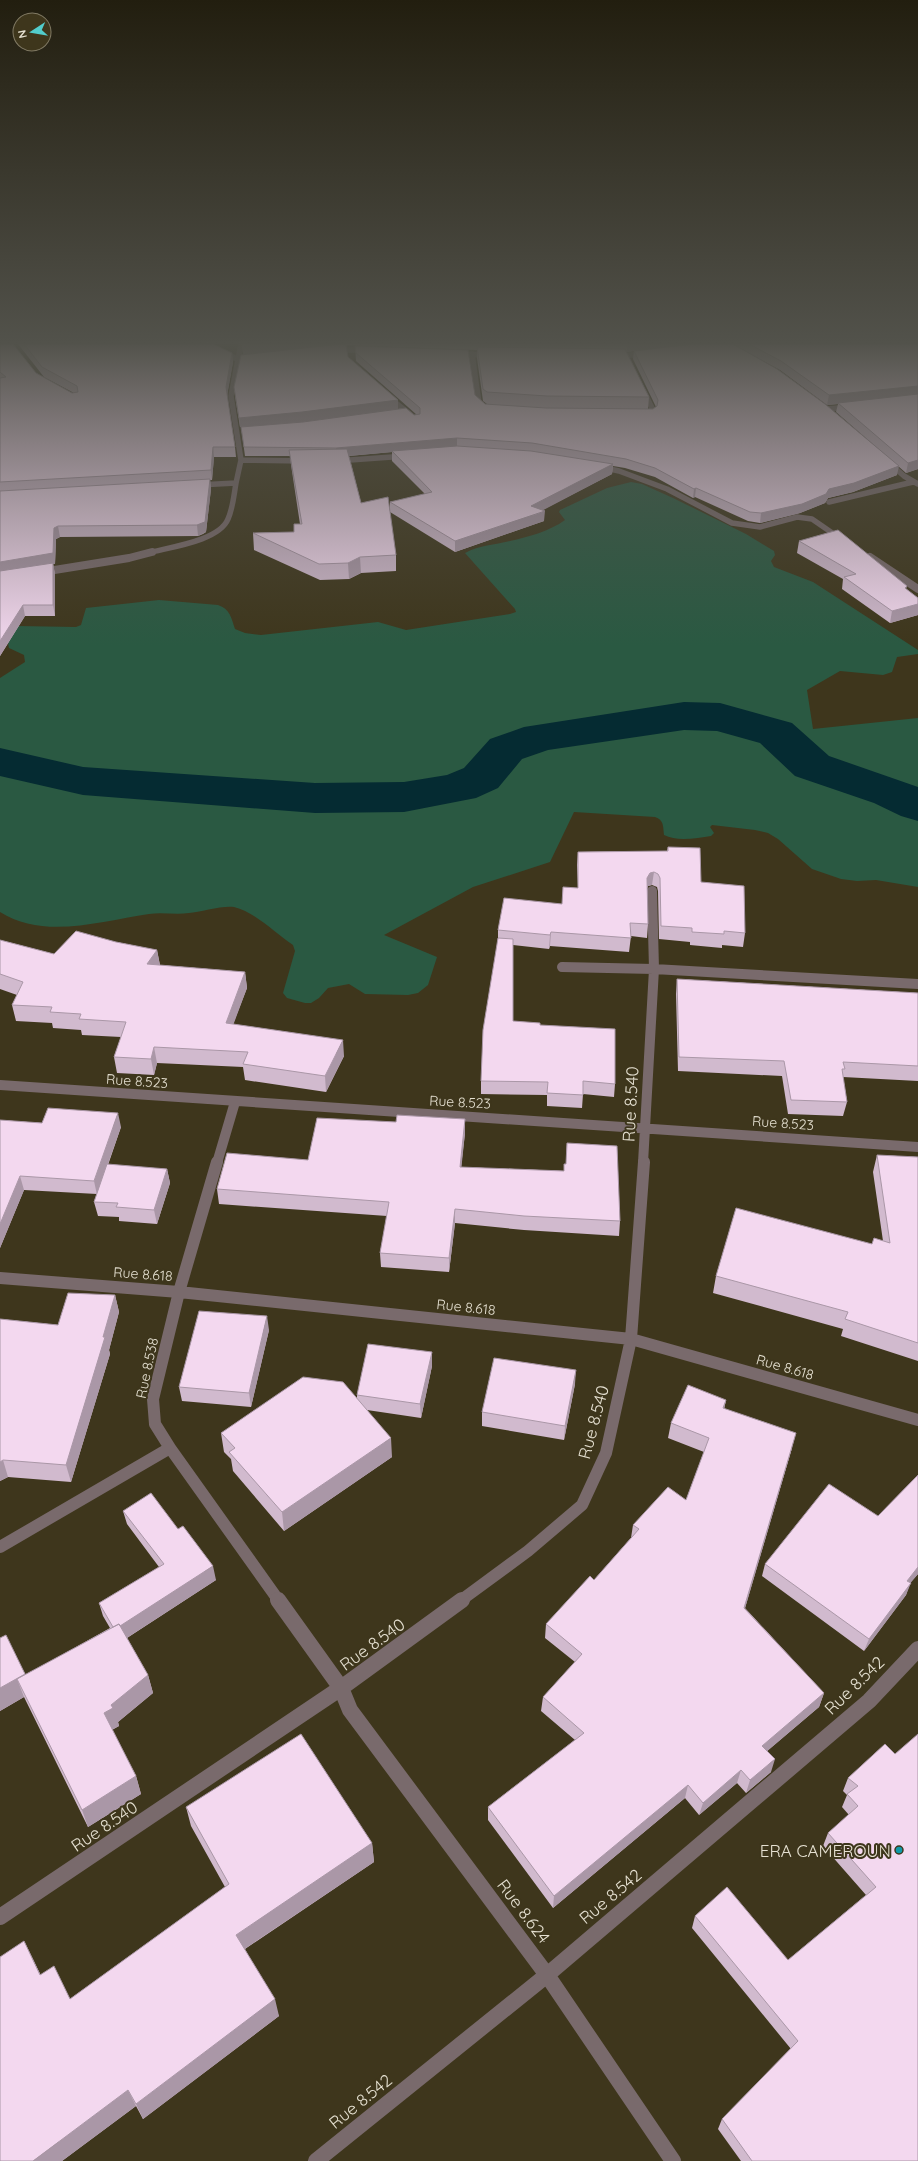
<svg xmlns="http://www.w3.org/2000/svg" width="918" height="2161" font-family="Quicksand,sans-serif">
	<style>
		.green { fill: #2a5942 }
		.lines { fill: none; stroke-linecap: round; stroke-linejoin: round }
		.river { fill: #052b32; fill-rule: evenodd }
		.minor-far4 { stroke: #796a6c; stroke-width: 5.5 }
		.minor-far3 { stroke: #796a6c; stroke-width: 8 }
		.minor-far2 { stroke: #796a6c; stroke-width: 10 }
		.minor-far1 { stroke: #796a6c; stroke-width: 12 }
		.minor { stroke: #796a6c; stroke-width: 16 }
		.wall { fill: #d1bace; fill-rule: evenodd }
		.shaded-wall { fill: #aa97a7 }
		.building { fill: #f3d8ef; stroke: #aa97a7 }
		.culture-dot { fill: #0f9aa8; stroke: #3e361c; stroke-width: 1.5 }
		.labels { text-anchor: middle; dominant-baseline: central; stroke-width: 4; stroke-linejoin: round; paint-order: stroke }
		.street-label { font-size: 14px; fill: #e5e0d1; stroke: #3e361c }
		.near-street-label { font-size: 17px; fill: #e5e0d1; stroke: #3e361c }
		.near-poi-label { font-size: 17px; fill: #e5e0d1; stroke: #3e361c; text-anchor: end }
	</style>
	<rect width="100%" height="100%" fill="#3e361c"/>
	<path class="green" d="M631,482l11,2 31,14 73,36 28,17 1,4 -4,6 3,6 39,15 105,68v4l-21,3 -5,15 -9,3 -43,-4 -33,19 6,39 105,-11v169l-42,-7 -19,1 -16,-2 -29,-10 -34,-30 -10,-6 -13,-3 -43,-5 -2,2 4,6 -3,3c-14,2 -34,6 -47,-1 -1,-9 0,-15 -9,-18l-81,-5 -24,50 -77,25 -89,48 53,22 -9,28 -10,8 -10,2 -43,-1 -16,-10 -21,4 -9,10 -8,5h-6l-18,-5 -4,-5 12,-42 -2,-6c-18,-12 -38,-33 -59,-38 -10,-2 -34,5 -45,6 -13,2 -27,-1 -40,1 -48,7 -105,26 -149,-2v-234l25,-16 -1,-7 -15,-7c-3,-9 3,-15 8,-22l59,1 5,-2 5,-17 73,-8 59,5c12,4 13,12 17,24l10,4 16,2 117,-13 28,8 104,-16 6,-2 -1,-3 -50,-56c15,-8 29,-8 45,-12 18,-4 40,-10 55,-21l-6,-8 1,-2 47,-22z"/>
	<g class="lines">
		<path class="river" d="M684,702l36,1 72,20 37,33 89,31v34l-17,-5 -27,-13 -79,-27 -35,-33 -43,-12 -33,-1 -136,20 -26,9 -24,29 -22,10 -72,14 -89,1 -232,-18 -83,-19v-28l83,19 232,16 89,-1 43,-7 17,-7 26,-29 34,-12z"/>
		<path class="minor-far4" d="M206,344l33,16 13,-1
			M334,350h34
			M456,354l34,1
			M472,354l7,49 7,5
			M616,356l31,-2
			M643,390l10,20 -1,3 -9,1
			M387,396l25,20
			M826,409l24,-2
			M241,460l63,1
			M336,461l70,-5
			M888,462l16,14 14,8
			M601,467l18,4 48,18 65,34 28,4 37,-10 15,2 29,20
			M198,485l38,-2 5,-23 -10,-64 10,-52
			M829,502l84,-20
			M148,553c22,-6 71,-12 80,-34 5,-11 6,-25 8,-36"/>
		<path class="minor-far3" d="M870,557l48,32
			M42,572l87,-14 23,-6"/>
		<path class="minor-far2" d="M562,967l92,2 -2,-78
			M0,1085l918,62
			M217,1163l18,-61
			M643,1163l11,-194 264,15"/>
		<path class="minor-far1" d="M0,1278l179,14 452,47 287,81
			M170,1448l109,153
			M0,1547l170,-99 -15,-24 -2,-25 26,-107 38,-130
			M460,1601l68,-50 54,-46 24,-52 25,-114 13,-177"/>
		<path class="minor" d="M278,1600l63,88 9,22 197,265 126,186
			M0,1917l341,-229 121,-88
			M316,2161l231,-186 322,-274 49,-52"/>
	</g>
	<path class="wall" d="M0,344l36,29 36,20h2l-30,-16 -26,-33h195l19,9 1,9 -6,33 8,52 1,10h-22l-2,23h-2l1,9 -5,43 -3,2 -5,2 -138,1 -4,2 -1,25h-2l2,10v42h-30l-25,40z
		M243,344h445l-62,8 23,45 -1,12h5l3,-2 -23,-48 1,-8 58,-7h226v125l-12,4 -70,-61 2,-8 -11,1 -47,-35 -33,-18 150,123 -44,17 -25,6 -3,5 -25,10 -40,10 -12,-2 -53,-24 -2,1 -38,-21 -30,-9 -12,-2 -1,8 -70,36 2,11 -89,31 -65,-40v-10l35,-8 -33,-33v-9l-43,4 12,47 35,52v16l-35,2 -12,6 -29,1 -66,-30 -1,-17 41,-1 6,-8 -9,-59 -1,-9h-45l-4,-29h-1l-5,-31 -1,-9 9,-32zM346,345l131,5v8l6,43 4,3h-2l-10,-9 -120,-49 1,15 61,54h-3l-16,-6v-9l-50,-43z
		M799,541l108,45 -1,3 12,9v17l-28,8 -48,-34 1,-10 -46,-26z
		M668,847l33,35 44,51 -2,14 -21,-2v3l-32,-3v-3l-31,-3 -1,-48 -1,-4 -5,-2 -4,1 -1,2 1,36 -1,14 -16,-2 -2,16 -79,-6 -1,3 -36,-4v76l27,4 75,59 -1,13 -31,-3 -1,14 -35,-2v-11l-66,-1v-13l17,-143v-8l64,-26 16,-16 -1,-23 1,-13 89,-1z
		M0,940l54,14 62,-12 41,8 3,15 85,7 2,16 -14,36 111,32 -18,36 -81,-12 -2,-13 -86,-4 -3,12 -37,-2 -3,-16 7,-20 -39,-2 -1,-5 -28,-2 -1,-5 -36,-2 -4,-16 5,-10 -17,-6z
		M677,979l241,14v88l-75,-4 4,25 -4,14 -55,-2 -6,-38 -104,-5 -2,-77z
		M465,1119v14l-4,34 103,4v-7h2l1,-21 53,78 -1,15 -95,-6 -69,-7 -6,49 -68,-5 -1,-14 7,-37 -168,-12 -2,-15 91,-29 88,-38z
		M0,1120l42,3 79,4 -13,38 59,4 3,14 -13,41 -38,-3v-4l-21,-1 -4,-14 3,-8 -73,-4 -24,58z
		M877,1155l41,2v204l-77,-25 2,-7 -130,-36 3,-17 156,-32 11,-3 -10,-69z
		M115,1295l4,17 -10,38 1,4 -39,128 -63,-5 -8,4v-162l58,6z
		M269,1330l-18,77 -69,-6 -3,-14z
		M432,1352v14l-11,52 -54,-8 25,47 -108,74 -51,-60 -2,-12 -7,-7 -3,-19 136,-34v-4z
		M575,1384l-11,56 -82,-14v-14z
		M726,1400l-2,9 68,39 -47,160 79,85 -5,14 -52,44 4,21 -25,21 -9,-10 -38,32 -14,-17 -132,110 -65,-88v-13l87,-67 -34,-29 2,-14 32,-35 -30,-24 1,-14 48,-44 37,-42 2,-13 53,-25 18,-48 -36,-14 3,-15z
		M918,1475v99l-8,9 -4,12 -42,56 -102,-75 3,-12 113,-48z
		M123,1511l93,69 -89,58 21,37 5,18 -35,29 1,4 -7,4 24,46 5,18 -53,33 -64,-130 -24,14v-73l26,37 84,-47 -7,-12 -4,-13 60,-36 -32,-43z
		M885,1744l33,417h-177l-23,-32 4,-10 69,-70 -99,-121 3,-12 93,44 78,-65 -43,-49 5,-13 21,-18 -7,-8 5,-12 -4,-4 5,-13z
		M186,1807l186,36 2,19 -129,87 34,67 -136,103 -7,-13 -74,55 -38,-220 16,33 30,25 155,-112 -34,-61z"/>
	<path class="shaded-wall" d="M268,344h72v1l-97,10 -1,-9z
		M627,344h61l-61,8z
		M232,353l1,9 -6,34 -1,-9z
		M918,386v10l-80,7v1l-11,1 2,-10z
		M398,400v9l-95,13 -63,5 -1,-9z
		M457,438v9l-65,4v1l-55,5 -1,-9z
		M213,447l1,10 -2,23 -1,-10z
		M918,460v9l-12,4 2,-10z
		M613,464l-1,10 -80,42 13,-5 -1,10 -89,31v-11l76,-35z
		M899,466l-2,9 -44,17 -25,6 -3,5 -25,10 -40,10 1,-10 68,-24z
		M210,479l1,10 -5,43 -8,4 -1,-11z
		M696,488l-1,9 -2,1 1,-9z
		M58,526l2,11 -4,2 -1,25h-2l2,10v42l-2,-11 -53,-32v-11l54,-34z
		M360,557l1,16 -12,6 -1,-16z
		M918,604v11l-28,8 2,-12z
		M23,605l2,11 -25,40v-15z
		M654,872l-2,13 -4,1 -2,5 1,-13 3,-5z
		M551,932l-1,14 -1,3 1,-14z
		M157,950l3,16 -13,-2z
		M245,972l2,16 -19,51 -2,-16z
		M343,1040l1,16 -18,36 -1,-16z
		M154,1047l3,16 -3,12 -3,-16z
		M118,1113l3,14 -24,68 -3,-14z
		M465,1119v14l-5,48v-14z
		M167,1169l3,14 -13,41 -3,-14z
		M20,1176l4,14 -24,58v-24z
		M455,1209v14l-6,49v-14z
		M115,1295l4,17 -10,38 1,4 -39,128 -5,-17z
		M267,1316l2,14 -18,77 -2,-14z
		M432,1352v14l-11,52 -1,-14z
		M576,1370l-1,14 -11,56 1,-14z
		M726,1400l-3,15v-7z
		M796,1433l-4,15 -51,174 3,-14z
		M391,1438l1,19 -108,74 -2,-19z
		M3,1460l5,17 -8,4v-19z
		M213,1566l3,14 -97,63 -4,-14z
		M918,1567v7l-16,19 5,-12z
		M911,1583l-5,12 -42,56 5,-12z
		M25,1674l8,18 -16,-13 7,18 -24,14v-23z
		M148,1675l5,18 -35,29 1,4 -10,5 -5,-18 7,-8z
		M824,1693l-5,14 -61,52 4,-13z
		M775,1759l-4,13 -25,21 4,-13z
		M741,1770l-4,13 -38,32 4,-12z
		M136,1776l5,18 -53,33 -6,-17z
		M688,1785l-3,13 -132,110 1,-12z
		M372,1843l2,19 -134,90 -4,-17z
		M24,1941l9,18 16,33 -9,-17z
		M275,1999l4,17 -136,103 -7,-15z
		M128,2090l8,16 -74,55h-29z"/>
	<path class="building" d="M0,344h13l23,29 36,20 6,-1 -1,-6 -35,-19 -18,-23h189l19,9 -6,34 9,60h-22l-2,23 -211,12v-104l6,-1 -6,-5z
		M243,344h25l-26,2z
		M340,344l6,1 2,12 50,43 -96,12 -63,6 -5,-31 7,-32z
		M692,344h41l44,25 48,35 74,62 -45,17 -25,6 -3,5 -24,10 -41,9 -11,-1 -54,-24 -2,1 -39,-21 -29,-9 -94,-16 -75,-5 -121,10 -92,-1 -3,-20 62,-5 103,-14 8,7 6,-1v-6l-64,-55 -1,-7 113,4 7,45 10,9 61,4 107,1 4,-3 1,-6 -24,-49z
		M749,344h169v42l-89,9 -48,-34z
		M477,347l148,2 24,48 -102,-1 -60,-4 -4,-3z
		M918,394v66l-10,3 -70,-60z
		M457,446l74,5 82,13 -82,42 14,5 -90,30 -65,-39 42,-10 -40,-41z
		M347,449l14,54 27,-6 8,58 -36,2 -12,6 -29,1 -66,-31 41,-1v-8h8l-13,-74z
		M210,479l-5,43 -3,1 -5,2 -139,1 -4,2 -1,25 -53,9v-71z
		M838,530l69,56 -2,2 13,10v6l-26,7 -48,-34 12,-3 -57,-33z
		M53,563v42h-30l-23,36v-70z
		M668,847l32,1 1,34 43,4 1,47 -21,-2v3l-32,-2v-4l-31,-2 -1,-48 -2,-4 -4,-2 -4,1 -3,5 1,46 -18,-1 1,15 -80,-6 -1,3 -52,-5 6,-32 58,6 1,-17 15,1v-36l90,-1z
		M76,931l40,11 41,8 -10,14 98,8 -19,51 117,17 -18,36 -82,-12 5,-12 -94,-5 -3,12 -37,-2 12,-35 -47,-3 2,-5 -31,-2 2,-5 -40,-2 11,-23 -23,-8v-34l54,14z
		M498,938l15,1v82l27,2v2l75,4v55l-32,-3v14l-36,-2 1,-11 -67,-1 2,-51z
		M677,979l241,14v73l-75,-4 2,7h-3l5,33 -56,-2 -7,-39 -105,-4z
		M48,1108l70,5 -24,68 -74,-5 -20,48v-104l42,3z
		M397,1115l68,4 -5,48 104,4v-7h2l1,-21 50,3 3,75 -96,-5 -69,-7 -6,49 -69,-5 9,-51 -172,-13 10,-36 81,7 9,-42 79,4z
		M877,1155l41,2v186l-73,-24 3,-7 -132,-36 20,-68 136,36 2,-6 16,5z
		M107,1164l60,5 -13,41 -38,-3 2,-4 -24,-1z
		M68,1293l47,2 -12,42h2l-39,128 -63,-5 -3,2v-143l58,6z
		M199,1311l68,5 -18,77 -70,-6z
		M368,1344l64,8 -12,52 -63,-9z
		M494,1358l82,12 -11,56 -83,-14z
		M303,1377l40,5 48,56 -109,74 -53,-60 6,-4 -14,-15z
		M688,1385l38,15 -3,8 73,25 -52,175 80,85 -62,53 13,13 -25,21 -9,-10 -38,33 -15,-18 -134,111 -66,-89 96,-74 -41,-36 39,-43 -36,-30 44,-48 4,4 45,-51 -6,-4 35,-38 18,13 23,-62 -38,-15z
		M918,1475v92l-11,14 4,2 -42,56 -104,-75 64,-80 49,32z
		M151,1493l27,36 5,-3 30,40 -93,60 -1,-2 -6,3 -14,-24 65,-39 -41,-53z
		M119,1624l29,51 -37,30 2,3 -9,5 32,63 -54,34 -65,-131z
		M6,1635l19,39 -25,14v-50z
		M301,1734l71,109 -136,92 39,64 -139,105 -8,-14 -95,71h-33v-204l24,-16 16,34 14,-9 16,33 159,-115 -43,-77z
		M918,1734v427h-166l-30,-42 76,-78 -103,-125 32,-29 61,73 88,-73 -48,-54 30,-27 -11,-12 11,-8 -10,-8 37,-34 10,10z"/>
	<linearGradient id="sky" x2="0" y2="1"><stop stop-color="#221e0f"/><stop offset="0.53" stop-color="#52524b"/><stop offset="1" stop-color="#52524b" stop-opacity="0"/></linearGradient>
	<rect width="918" height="646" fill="url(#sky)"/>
	<circle class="culture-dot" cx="899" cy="1850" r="4"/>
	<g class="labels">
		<g class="street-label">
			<text transform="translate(137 1081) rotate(4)">Rue 8.523</text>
			<text transform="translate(460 1102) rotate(3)">Rue 8.523</text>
			<text transform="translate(783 1123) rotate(4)">Rue 8.523</text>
			<text transform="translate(143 1274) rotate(4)">Rue 8.618</text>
			<text transform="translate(466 1307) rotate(6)">Rue 8.618</text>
			<text transform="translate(785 1367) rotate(16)">Rue 8.618</text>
			<text transform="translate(147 1368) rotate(-78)">Rue 8.538</text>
		</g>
		<g class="near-street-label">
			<text transform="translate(630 1104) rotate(-87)">Rue 8.540</text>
			<text transform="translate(593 1422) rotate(-75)">Rue 8.540</text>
			<text transform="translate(372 1644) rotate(-36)">Rue 8.540</text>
			<text transform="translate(854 1685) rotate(-44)">Rue 8.542</text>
			<text transform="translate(104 1826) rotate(-34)">Rue 8.540</text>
			<text transform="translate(610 1896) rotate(-40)">Rue 8.542</text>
			<text transform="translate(524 1911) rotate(53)">Rue 8.624</text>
			<text transform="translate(360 2101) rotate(-39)">Rue 8.542</text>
		</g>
		<g class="near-poi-label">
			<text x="891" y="1850">ERA CAMEROUN</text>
		</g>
	</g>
	<g transform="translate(32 32) rotate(258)"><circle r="19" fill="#3e361c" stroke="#817a64"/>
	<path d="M0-3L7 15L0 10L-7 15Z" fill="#52cdcc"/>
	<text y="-6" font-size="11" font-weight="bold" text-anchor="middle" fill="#e5e0d1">N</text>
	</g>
</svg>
